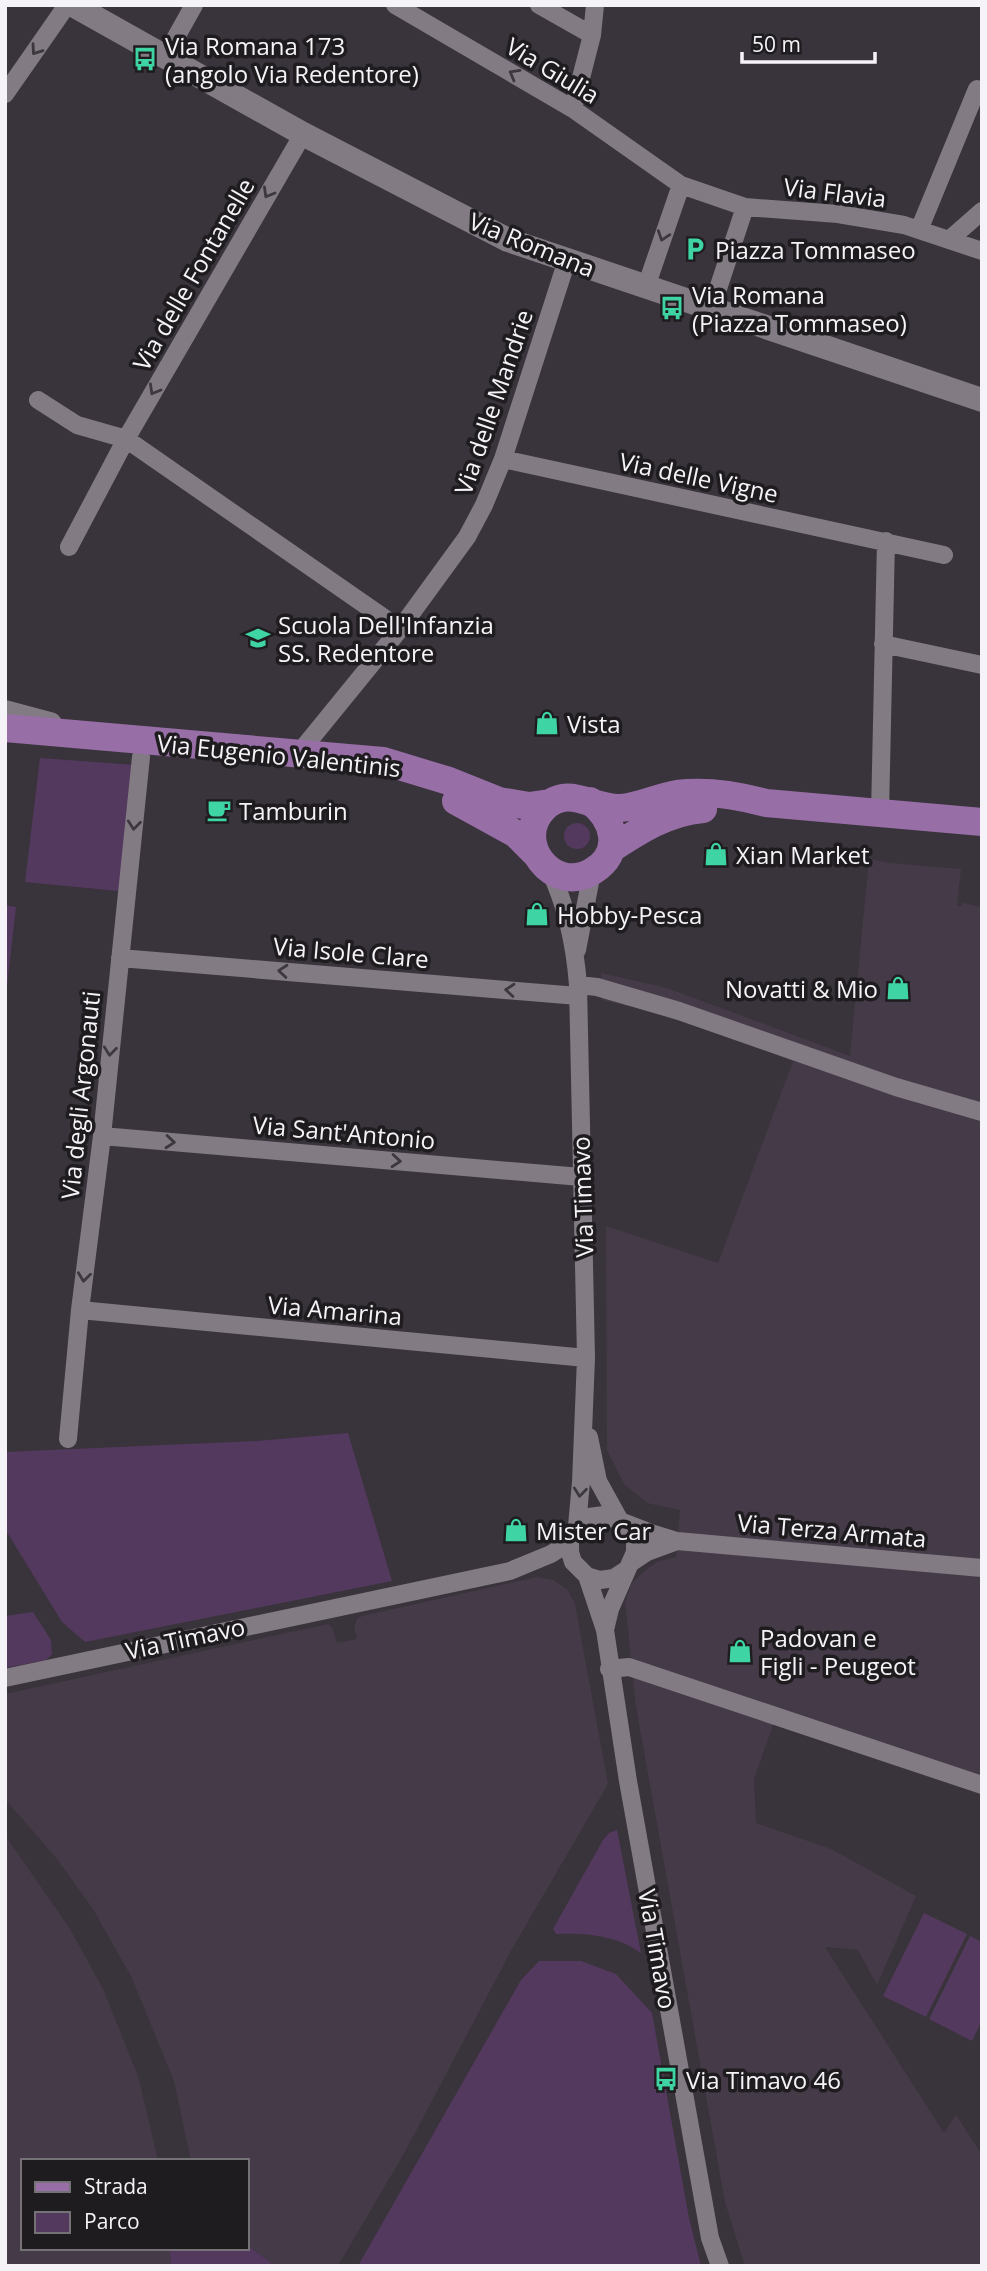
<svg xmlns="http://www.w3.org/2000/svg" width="987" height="2271" font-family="'Open Sans',sans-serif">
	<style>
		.built { fill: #453b48 }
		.green { fill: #54395e }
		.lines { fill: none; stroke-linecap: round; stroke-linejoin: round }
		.street { stroke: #827b84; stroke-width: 18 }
		.secondary { stroke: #827b84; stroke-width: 24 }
		.primary { stroke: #976ea6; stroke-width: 28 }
		.oneway { stroke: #3c383d }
		.labels { text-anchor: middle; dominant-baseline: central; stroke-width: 7; stroke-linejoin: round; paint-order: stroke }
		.poi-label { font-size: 24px; fill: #f6f3f8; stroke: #1e1c1f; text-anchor: start }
		.street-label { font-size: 24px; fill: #f6f3f8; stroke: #1e1c1f }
	</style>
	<rect width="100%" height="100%" fill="#39333b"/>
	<path class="built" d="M869,859l21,4 71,6 -4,37h5v-3l20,4v870l-203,-69 -25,71 2,44 75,26 85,47 -39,89 -19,-35 -33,-3 119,186 12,-18 26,40v111h-237l-20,-64 -89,-495 -11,-105 7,-19 16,-15 11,-7 17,-4 4,-47 -33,-7 -23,-19 -17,-34 -1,-224 112,37 75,-202 -121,-45 -70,-16 -1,-27 66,15 183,68z
		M537,1577l16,3 15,10 7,14 33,180 -96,165 -106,201 -68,116h-63l-28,-21v-84h-56l-17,-80 -43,-105 -38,-67 -36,-50 -52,-60v-105l323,-70 4,3 5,16 20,-4 -3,-13 3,-7 5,-3z
		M5,1835l65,94 33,60 36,90 19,82h-135v87h147l1,18h-166z"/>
	<path class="green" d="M40,758l95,7 -17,126 -93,-9z
		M564 836a13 13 0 1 1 26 0a13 13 0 1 1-26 0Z
		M5,905l11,2 -11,97z
		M348,1433l44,148 -307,61 -23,-20 -57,-93v-77l252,-11z
		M33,1612l18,28 1,14 -6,6 -41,8v-52z
		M617,1830l24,123c-25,-18 -55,-20 -85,-19l-3,-5 50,-89 6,-7z
		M924,1913l43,21 -41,83 -43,-21z
		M970,1936l12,6v78l-10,21 -43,-22z
		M539,1961h42l35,13 36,39 37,205 12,48h-343l163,-286z
		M247,2245l28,21h-104l-1,-18h77z"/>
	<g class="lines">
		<path class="street" d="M395,5l178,104 108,76 64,22 93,7 66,11 78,26
			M539,5l53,30
			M165,57l29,-52
			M5,94l62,-89
			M573,109l19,-74 3,-30
			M919,230l58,-141
			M949,240l33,-29
			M646,287l35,-102
			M711,310l34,-103
			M38,400l39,25 49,14 274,190
			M503,459l441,96
			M69,547l57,-108 177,-305
			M883,644l99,21
			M299,753l101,-124 67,-92 17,-32 19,-46 64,-199
			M880,813l6,-272
			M550,871c17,36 25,75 28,114l8,373 -5,124 -4,44 -7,16v10l3,10 14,14 13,4 14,-2 12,-8
			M577,950l15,-78
			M120,958l458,38
			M578,985l19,2 82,24 217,76 86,25
			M102,1136l479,41
			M80,1310l506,48
			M589,1437l9,44 21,38
			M68,1439l12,-129 22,-174 39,-379
			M577,1526l12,-9 15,-2 47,18 26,8 305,27
			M632,1562l15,-10 30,-11
			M587,1576l18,54 23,151 82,457 10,28
			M605,1630l5,-21 25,-57v-11l-10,-18
			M609,1669l20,-2 353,118
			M5,1678l505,-107 41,-17 19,-12"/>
		<path class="secondary" d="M73,5l230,129 205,106 474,160
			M5,712l45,12"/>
		<path class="primary" d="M5,728l378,33 66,20 50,20 30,5 21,-3
			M456,801l60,33 19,19
			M590,801c25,19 33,52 3,70 -40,25 -82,-30 -49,-63 25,-24 48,1 76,0 19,-1 38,-11 57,-14 30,-4 60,1 89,9l216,19
			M611,849c29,-19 57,-37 92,-40"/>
	</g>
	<defs><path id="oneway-chevron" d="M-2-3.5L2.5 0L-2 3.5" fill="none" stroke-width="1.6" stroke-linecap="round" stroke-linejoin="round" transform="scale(1.75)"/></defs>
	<g class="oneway">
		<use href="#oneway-chevron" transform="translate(36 50) rotate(125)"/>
		<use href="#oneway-chevron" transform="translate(514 74) rotate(-150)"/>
		<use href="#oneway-chevron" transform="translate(268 193) rotate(120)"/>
		<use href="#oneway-chevron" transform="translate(663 236) rotate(109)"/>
		<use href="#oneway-chevron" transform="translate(154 390) rotate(120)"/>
		<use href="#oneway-chevron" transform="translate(134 825) rotate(96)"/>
		<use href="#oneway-chevron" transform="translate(283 971) rotate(-175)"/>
		<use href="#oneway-chevron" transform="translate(510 990) rotate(-175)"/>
		<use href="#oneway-chevron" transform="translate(110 1051) rotate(96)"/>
		<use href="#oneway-chevron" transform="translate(170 1142) rotate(5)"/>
		<use href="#oneway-chevron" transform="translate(396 1161) rotate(5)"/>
		<use href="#oneway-chevron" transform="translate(84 1277) rotate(97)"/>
		<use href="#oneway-chevron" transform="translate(580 1492) rotate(96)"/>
	</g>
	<defs>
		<g id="bus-bare" transform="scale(1.89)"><path d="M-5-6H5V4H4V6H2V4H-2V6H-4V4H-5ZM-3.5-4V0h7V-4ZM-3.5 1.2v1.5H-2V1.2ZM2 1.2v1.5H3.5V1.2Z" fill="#3ed4a3" stroke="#1e1c1f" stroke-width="2.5" paint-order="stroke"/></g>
		<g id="parking-bare" transform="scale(1.89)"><path d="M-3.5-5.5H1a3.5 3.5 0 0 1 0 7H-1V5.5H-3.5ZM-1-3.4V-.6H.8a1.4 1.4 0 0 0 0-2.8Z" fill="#3ed4a3" stroke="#1e1c1f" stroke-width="2.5" paint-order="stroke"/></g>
		<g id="school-bare" transform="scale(1.89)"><path d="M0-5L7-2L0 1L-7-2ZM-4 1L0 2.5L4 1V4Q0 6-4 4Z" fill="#3ed4a3" stroke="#1e1c1f" stroke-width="2.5" paint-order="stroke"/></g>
		<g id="shop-bare" transform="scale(1.89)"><path d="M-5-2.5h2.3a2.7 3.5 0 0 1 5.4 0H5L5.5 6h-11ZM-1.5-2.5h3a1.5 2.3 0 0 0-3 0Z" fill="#3ed4a3" stroke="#1e1c1f" stroke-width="2.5" paint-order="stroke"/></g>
		<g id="cafe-bare" transform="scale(1.89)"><path d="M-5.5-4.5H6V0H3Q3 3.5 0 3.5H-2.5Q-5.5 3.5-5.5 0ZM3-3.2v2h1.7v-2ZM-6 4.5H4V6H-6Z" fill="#3ed4a3" stroke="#1e1c1f" stroke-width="2.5" paint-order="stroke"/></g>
	</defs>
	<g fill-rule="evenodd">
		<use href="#bus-bare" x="145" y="59"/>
		<use href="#parking-bare" x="695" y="249"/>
		<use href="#bus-bare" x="672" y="308"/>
		<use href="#school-bare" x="258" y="638"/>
		<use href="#shop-bare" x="547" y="723"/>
		<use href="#cafe-bare" x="219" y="810"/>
		<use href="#shop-bare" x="716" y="854"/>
		<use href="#shop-bare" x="537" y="914"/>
		<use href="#shop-bare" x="898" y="988"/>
		<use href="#shop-bare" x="516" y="1530"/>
		<use href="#shop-bare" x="740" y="1651"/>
		<use href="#bus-bare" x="666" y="2079"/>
	</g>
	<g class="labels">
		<g class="poi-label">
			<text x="165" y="45">Via Romana 173<tspan x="165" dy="28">(angolo Via Redentore)</tspan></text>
			<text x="715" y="249">Piazza Tommaseo</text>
			<text x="692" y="294">Via Romana<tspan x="692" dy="28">(Piazza Tommaseo)</tspan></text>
			<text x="278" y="624">Scuola Dell'Infanzia<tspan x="278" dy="28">SS. Redentore</tspan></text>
			<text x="567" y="723">Vista</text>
			<text x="239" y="810">Tamburin</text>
			<text x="736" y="854">Xian Market</text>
			<text x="557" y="914">Hobby-Pesca</text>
			<text x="878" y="988" text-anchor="end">Novatti &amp; Mio</text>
			<text x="536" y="1530">Mister Car</text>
			<text x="760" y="1637">Padovan e<tspan x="760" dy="28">Figli - Peugeot</tspan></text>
			<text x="686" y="2079">Via Timavo 46</text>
		</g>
		<g class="street-label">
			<text transform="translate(553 70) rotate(31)">Via Giulia</text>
			<text transform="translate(835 192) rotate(7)">Via Flavia</text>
			<text transform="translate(532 244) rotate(22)">Via Romana</text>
			<text transform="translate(193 274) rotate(-60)">Via delle Fontanelle</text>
			<text transform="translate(493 402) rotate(-71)">Via delle Mandrie</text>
			<text transform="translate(699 477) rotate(12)">Via delle Vigne</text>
			<text transform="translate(279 755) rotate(6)">Via Eugenio Valentinis</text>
			<text transform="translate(351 952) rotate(5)">Via Isole Clare</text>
			<text transform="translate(80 1095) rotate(-84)">Via degli Argonauti</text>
			<text transform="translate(344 1132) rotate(5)">Via Sant'Antonio</text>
			<text transform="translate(582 1197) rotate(-92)">Via Timavo</text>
			<text transform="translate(335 1310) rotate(5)">Via Amarina</text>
			<text transform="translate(832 1530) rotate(5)">Via Terza Armata</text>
			<text transform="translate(185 1638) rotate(-12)">Via Timavo</text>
			<text transform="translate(658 1949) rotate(80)">Via Timavo</text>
		</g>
	</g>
	<rect width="987" height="2271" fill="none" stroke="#f6f3f8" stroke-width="14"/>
	<rect x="21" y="2159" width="228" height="91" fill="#1e1c1f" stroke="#747276" stroke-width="2"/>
	<rect x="35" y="2182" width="35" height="10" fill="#976ea6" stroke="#747276" stroke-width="2"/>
	<text x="84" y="2194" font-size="21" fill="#f6f3f8">Strada</text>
	<rect x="35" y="2212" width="35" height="21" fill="#54395e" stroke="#747276" stroke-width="2"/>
	<text x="84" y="2229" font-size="21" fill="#f6f3f8">Parco</text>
	<path d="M742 52v10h133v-10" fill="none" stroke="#f6f3f8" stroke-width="3.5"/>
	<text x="752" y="52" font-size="21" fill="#f6f3f8" stroke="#1e1c1f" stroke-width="5" paint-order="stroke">50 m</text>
</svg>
